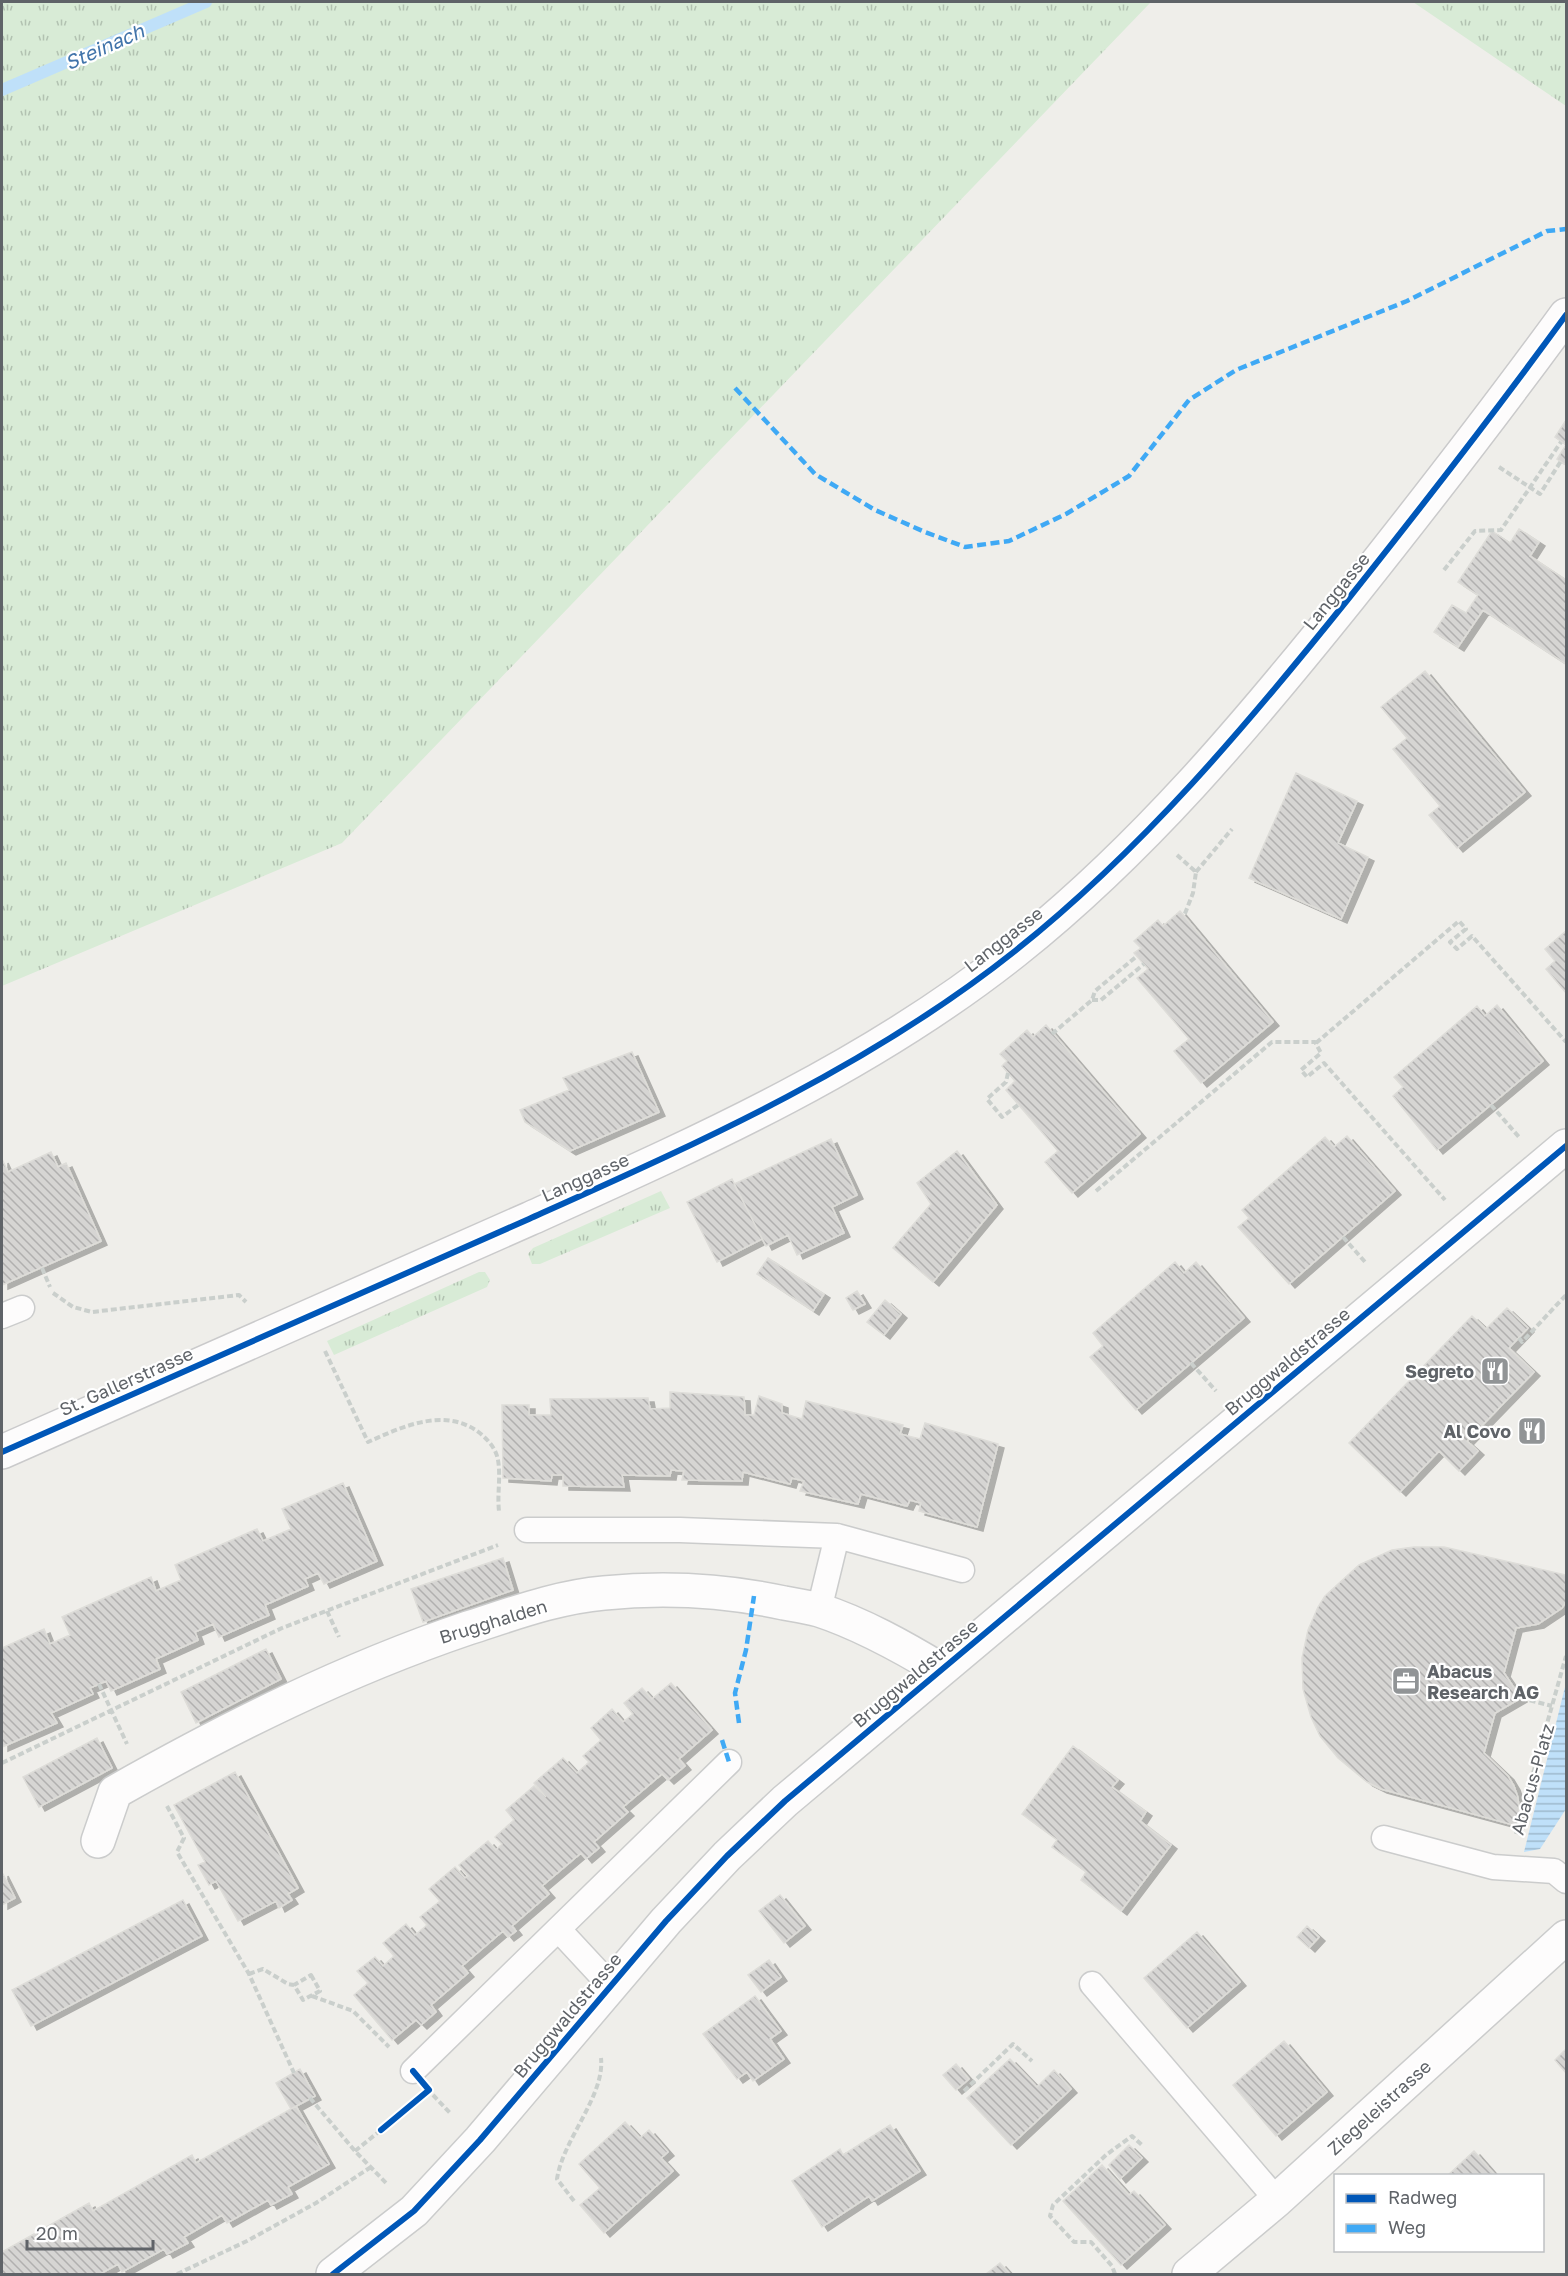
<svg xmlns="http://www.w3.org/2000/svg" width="1568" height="2276" font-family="'Golos Text',sans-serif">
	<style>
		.grass { fill: url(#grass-tufts) }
		.water { fill: url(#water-rules) }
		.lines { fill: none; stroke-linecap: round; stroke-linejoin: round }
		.stream { stroke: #bfe0f9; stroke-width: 12 }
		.building { fill: url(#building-back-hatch); stroke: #deddd9; stroke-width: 1.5; filter: url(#shadow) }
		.lane-casing { stroke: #cbcccc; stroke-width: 27 }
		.street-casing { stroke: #cbcccc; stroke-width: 36 }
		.secondary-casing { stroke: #cacacb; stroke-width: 36 }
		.path { stroke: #cacfcc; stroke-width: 4; stroke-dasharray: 6 3; stroke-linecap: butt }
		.lane { stroke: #fdfcfc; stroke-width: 24 }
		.street { stroke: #fdfcfc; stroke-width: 33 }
		.secondary { stroke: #fdfcfc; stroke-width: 33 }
		.quiet { stroke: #3fa9f5; stroke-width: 4.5; stroke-dasharray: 9 4.5; stroke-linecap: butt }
		.cycleway-casing { stroke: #fff; stroke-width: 10 }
		.cycleway { stroke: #0057b8; stroke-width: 6 }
		.labels { text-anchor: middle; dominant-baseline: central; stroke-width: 4.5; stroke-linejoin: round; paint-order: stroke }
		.street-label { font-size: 18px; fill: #5f6368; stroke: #fff }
		.poi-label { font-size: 18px; font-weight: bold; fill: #5f6368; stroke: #fff; text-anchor: end }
		.water-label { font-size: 20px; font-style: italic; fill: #4174aa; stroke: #fff }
	</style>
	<defs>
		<pattern id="grass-tufts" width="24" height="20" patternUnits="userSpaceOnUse" patternTransform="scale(1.5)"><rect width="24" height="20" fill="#d8ebd6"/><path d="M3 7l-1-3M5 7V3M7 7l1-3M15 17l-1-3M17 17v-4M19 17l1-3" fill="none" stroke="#b2c2b1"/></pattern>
		<pattern id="water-rules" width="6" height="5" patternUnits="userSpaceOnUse" patternTransform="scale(1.5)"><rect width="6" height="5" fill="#bfe0f9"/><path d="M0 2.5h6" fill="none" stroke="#9eb9cd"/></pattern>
		<pattern id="building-back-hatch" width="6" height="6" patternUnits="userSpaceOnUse" patternTransform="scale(1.5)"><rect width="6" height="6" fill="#d6d5d3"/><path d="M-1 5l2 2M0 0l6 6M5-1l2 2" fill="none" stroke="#b1b0af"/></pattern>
		<filter id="shadow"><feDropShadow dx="6" dy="4" stdDeviation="0" flood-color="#0004"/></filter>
	</defs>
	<rect width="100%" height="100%" fill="#efeeea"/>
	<path class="grass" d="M2,2h1149l-809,841 -340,143z
		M1413,2h153v104z
		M661,1191l9,17 -130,56h-8l-4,-10 5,-6z
		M479,1272h6l5,8 -3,7 -153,68 -7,-14z"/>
	<path class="water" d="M1566,1683v126l-26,40 -16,3z"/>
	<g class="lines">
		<path class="stream" d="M2,90l204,-88"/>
	</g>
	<path class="building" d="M1566,420v45l-9,-6 9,-14 -11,-8z
		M1519,529l20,13 -9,14 36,24v84l-83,-54 -25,37 -24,-15 18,-27 14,8 12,-18 -20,-13 34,-51 18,12z
		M1425,671l100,121 -68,56 -28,-33 11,-9 -47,-57 14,-11 -26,-31z
		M1296,773l61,28 -19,42 30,14 -27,62 -92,-41z
		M1180,911l93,111 -72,61 -27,-32 15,-12 -52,-61 11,-9 -14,-16 7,-5 -7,-7 24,-21 5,6z
		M1566,931v62l-20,-24 9,-8 -10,-12z
		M1497,1005l46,56 -106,89 -44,-54 10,-9 -9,-10 83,-71 8,10z
		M1046,1025l94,109 -68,59 -27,-31 13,-11 -52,-61 9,-9 -13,-15 5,-5 -7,-7 27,-24 6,7z
		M632,1052l27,60 -89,39 -45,-29 -5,-12 49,-20 -6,-12z
		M1347,1136l48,55 -106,93 -51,-57 11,-9 -7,-8 83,-73 9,10z
		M831,1139l26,56 -25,12 12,26 -47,22 -9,-20 -22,11 -32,-62z
		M957,1151l40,54 -64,77 -40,-34 38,-44 -14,-21z
		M51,1152l7,15 8,-4 35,78 -99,44v-126l6,13z
		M732,1179l30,60 -45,23 -30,-60z
		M768,1258l56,36 -11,17 -56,-37z
		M1175,1262l9,11 12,-11 48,56 -108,92 -46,-53 13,-11 -10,-13z
		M857,1291l8,13 -12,6 -7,-12z
		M885,1300l16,14 -17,21 -17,-13z
		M1507,1308l21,20 -19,20 25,24 -67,69 11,10 -19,20 -20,-20 -39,41 -51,-49 123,-127 14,13z
		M670,1392l74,5 1,18h9l5,-19 23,8v9l20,6 4,-18 97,24 -3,9 20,5 5,-16 73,21 -21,83 -58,-16 2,-8 -11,-3 -3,6 -46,-12 -3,10 -58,-13 4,-10 -12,-3 -2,6 -47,-12 -1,9 -60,-1 2,-9 -13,-1 -1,6 -48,-1 2,12 -61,-1v-11h-11l-1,6 -48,-3 -1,-73h27v10h22l-1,-16 98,-1 2,11 20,-1z
		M343,1483l34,78 -53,23 -6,-11 -13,6 3,7 -43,19 4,10 -50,22 -6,-13 -18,8 3,8 -42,19 4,10 -49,22 -5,-10 -16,7 3,6 -42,19 6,10 -55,24v-99l42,-19 6,15 20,-9 -8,-18 89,-40 5,14 25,-11 -6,-15 82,-36 6,12 28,-12 -9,-20z
		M1414,1547h30l122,28v27l-4,6 -24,16 -22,4 -12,45 17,25 -26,15 -11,40 24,23 6,10 4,12 2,23 -3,5 -136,-37 -14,-7 -29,-24 -18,-22 -9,-19 -8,-28 -1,-31 6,-28 10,-23 7,-11 34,-31 33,-15z
		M503,1558l10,32 -90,32 -12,-33z
		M266,1649l15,30 -85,44 -15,-31z
		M671,1683l41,47 -33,29 6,7 -17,14 -6,-6 -39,33 5,5 -34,30 5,6 -13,11 -5,-6 -39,33 7,8 -37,32 4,5 -8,6 -5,-6 -41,35 6,7 -37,32 5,7 -15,13 -5,-5 -24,20 -38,-45 14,-12 -11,-12 18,-14 8,9 11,-10 -11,-13 23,-19 9,11 12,-10 -7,-8 20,-16 -11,-12 26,-22 10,11 3,-2 -9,-11 29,-24 8,9 6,-6 -7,-7 19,-17 -8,-10 28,-24 12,11 -12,-14 29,-25 14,15 12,-11 -6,-6 18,-16 -10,-12 21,-19 11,13 10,-8 -9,-11 18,-15 10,11z
		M97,1738l15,30 -73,39 -16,-30z
		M1073,1746l45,34 -6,7 34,25 -6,9 31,24 -50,66 -40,-31 5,-8 -34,-25 5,-7 -35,-26z
		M235,1772l63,116 -10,6 4,6 -13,8 -3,-7 -38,20 -22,-40 -7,4 -11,-20 7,-3 -31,-57z
		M2,1872l13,26 -13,7z
		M780,1895l25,31 -21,17 -25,-32z
		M183,1900l19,36 -171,90 -19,-36z
		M1307,1926l12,11 -10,11 -12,-11z
		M1197,1932l43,50 -53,46 -43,-50z
		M769,1960l12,17 -20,15 -13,-17z
		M755,1996l26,35 -11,8 14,20 -31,22 -6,-9 -10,7 -34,-45z
		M1284,2041l43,51 -51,44 -43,-51z
		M1566,2049v24l-11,-13z
		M1010,2059l27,28 17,-17 17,19 -60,56 -44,-47z
		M956,2064l13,15 -13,11 -13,-15z
		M300,2069l15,27 -24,13 -15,-26z
		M296,2106l33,58 -41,23 4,7 -21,11 -3,-5 -41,23 -5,-8 -38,22 4,6 -21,11 -3,-5 -42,23 -4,-8 -18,10h-98v-22l87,-49 4,8 99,-56 4,8z
		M625,2122l15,16 9,-8 19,22 -7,6 12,13 -69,62 -24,-28 20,-17 -21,-24z
		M890,2125l30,46 -48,30 -3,-5 -47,31 -30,-46 48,-32 3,6z
		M1129,2145l13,13 -22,21 -11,-14z
		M1474,2151l22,25h-49z
		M1102,2165l27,30 5,-4 31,34 -44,40 -58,-64z
		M1000,2263l10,11h-24z"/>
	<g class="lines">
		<g class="lane-casing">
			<path id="lane" d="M2,1316l20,-8
				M527,1530h153l157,6 125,34
				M819,1610l18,-74
				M1384,1838l109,29 61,4 12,10
				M559,1930l52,56
				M1092,1984l185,216
				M413,2071l316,-309"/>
		</g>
		<g class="street-casing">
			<path id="street" d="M98,1841l17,-49c113,-64 229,-122 353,-164 44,-14 89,-31 136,-35 60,-6 120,-3 180,10 11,2 24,4 35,7 43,14 84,37 122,60
				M333,2274l81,-63 66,-71 186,-219 61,-65 58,-55 781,-655
				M1189,2274l88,-74 289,-263"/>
		</g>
		<g class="secondary-casing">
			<path id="secondary" d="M2,1452c175,-78 351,-154 527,-233 169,-76 339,-151 486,-268 127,-101 232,-226 334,-353 74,-93 147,-187 217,-283"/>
		</g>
		<path class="path" d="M1499,467l41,27 21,-33
			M1444,570l31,-39 26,-1 60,-88
			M1177,855l19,17 -3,21 -9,23
			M1196,872l36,-43
			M1092,1000h9l43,-36
			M1052,1034l40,-34 3,-9 42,-35
			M1316,1043l143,-122 7,8 -16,13 7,7 15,-13 94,106
			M1008,1073l-2,9 -19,17 15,18 16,-12
			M1491,1105l28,32
			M1096,1191l176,-149h43l6,11 -20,17 6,7 17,-14 121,137
			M1343,1237l23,26
			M42,1268l8,19
			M53,1293l20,14 19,5 147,-17 7,7
			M1519,1338l3,4 44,-47
			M325,1351l43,91c36,-16 78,-36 113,-8 8,7 15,15 17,26 3,17 -1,34 1,51
			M1191,1363l25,28
			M327,1611l12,26
			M99,1684l28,60
			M1521,1698l31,8
			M2,1763l280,-135 216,-83
			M167,1806l17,32 -7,14 72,122 45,99
			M1516,1834l50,-178
			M249,1974l14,-5 25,15 6,1
			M311,1975l9,16 -17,9 -9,-15z
			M312,1996l41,15 36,36
			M964,2091l49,-47 19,17
			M433,2095l18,19
			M310,2098l45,53 31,32
			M355,2151l26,-21
			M574,2201l-17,-22c6,-40 48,-83 44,-121
			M177,2274l70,-33 69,-38 55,-36
			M1115,2274l-3,-8 -21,-24h-17l-24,-26 3,-11 53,-50 26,-19 11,10"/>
		<use href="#lane" class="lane"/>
		<use href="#street" class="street"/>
		<use href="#secondary" class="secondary"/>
		<path class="quiet" d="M735,388l80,86 60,36 50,22 40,15 44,-6 57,-27 63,-38 60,-76 47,-30 171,-69 140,-70 19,-2
			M739,1723l-4,-30 11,-43 8,-54
			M722,1740l7,22"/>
		<g class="cycleway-casing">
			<path id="cycleway" d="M2,1452c175,-78 351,-154 527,-233 169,-76 339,-151 486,-268 127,-101 232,-226 334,-353 74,-93 147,-187 217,-283
				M381,2130l48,-40 -16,-19
				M333,2274l81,-63 66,-71 186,-219 61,-65 58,-55 781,-655"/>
		</g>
		<use href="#cycleway" class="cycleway"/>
	</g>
	<defs>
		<g id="restaurant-square" transform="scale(1.5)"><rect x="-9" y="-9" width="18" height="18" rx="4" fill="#919496" stroke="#fff"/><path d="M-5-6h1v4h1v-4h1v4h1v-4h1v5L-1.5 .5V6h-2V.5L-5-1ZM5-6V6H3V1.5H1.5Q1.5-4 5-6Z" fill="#fff"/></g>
		<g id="office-square" transform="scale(1.5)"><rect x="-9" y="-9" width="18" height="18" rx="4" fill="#919496" stroke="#fff"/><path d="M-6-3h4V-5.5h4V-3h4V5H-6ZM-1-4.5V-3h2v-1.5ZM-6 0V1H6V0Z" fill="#fff"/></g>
	</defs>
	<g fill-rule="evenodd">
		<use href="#restaurant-square" x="1495" y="1371"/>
		<use href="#restaurant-square" x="1532" y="1431"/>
		<use href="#office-square" x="1406" y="1681"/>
	</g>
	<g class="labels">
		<g class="street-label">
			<text transform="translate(1336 591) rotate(-51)">Langgasse</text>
			<text transform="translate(1003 939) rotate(-38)">Langgasse</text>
			<text transform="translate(585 1177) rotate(-24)">Langgasse</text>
			<text transform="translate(1287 1361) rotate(-40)">Bruggwaldstrasse</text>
			<text transform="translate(126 1381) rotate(-24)">St. Gallerstrasse</text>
			<text transform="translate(493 1621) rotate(-17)">Brugghalden</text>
			<text transform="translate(915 1673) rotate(-40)">Bruggwaldstrasse</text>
			<text transform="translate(1532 1779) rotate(-74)">Abacus-Platz</text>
			<text transform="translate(567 2015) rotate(-50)">Bruggwaldstrasse</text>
			<text transform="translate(1379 2107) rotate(-42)">Ziegeleistrasse</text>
		</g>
		<g class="poi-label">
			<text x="1474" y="1371">Segreto</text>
			<text x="1511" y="1431">Al Covo</text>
			<text x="1427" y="1671" text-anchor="start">Abacus<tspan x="1427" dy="21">Research AG</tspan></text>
		</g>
		<g class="water-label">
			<text transform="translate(104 46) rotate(-24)">Steinach</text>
		</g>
	</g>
	<rect width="1568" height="2276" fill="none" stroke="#5f6368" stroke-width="6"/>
	<rect x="1334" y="2174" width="210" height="78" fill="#ffffff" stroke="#bfc1c3" stroke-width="1.5"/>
	<rect x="1346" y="2194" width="30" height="9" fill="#0057b8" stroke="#bfc1c3" stroke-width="1.5"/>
	<text x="1388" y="2204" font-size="18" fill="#5f6368">Radweg</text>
	<rect x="1346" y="2224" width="30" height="9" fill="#3fa9f5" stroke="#bfc1c3" stroke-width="1.5"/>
	<text x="1388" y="2234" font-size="18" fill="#5f6368">Weg</text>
	<path d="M27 2240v9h126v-9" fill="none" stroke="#5f6368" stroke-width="3"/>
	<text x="36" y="2240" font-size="18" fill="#5f6368" stroke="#ffffff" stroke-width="4.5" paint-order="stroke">20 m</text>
</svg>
